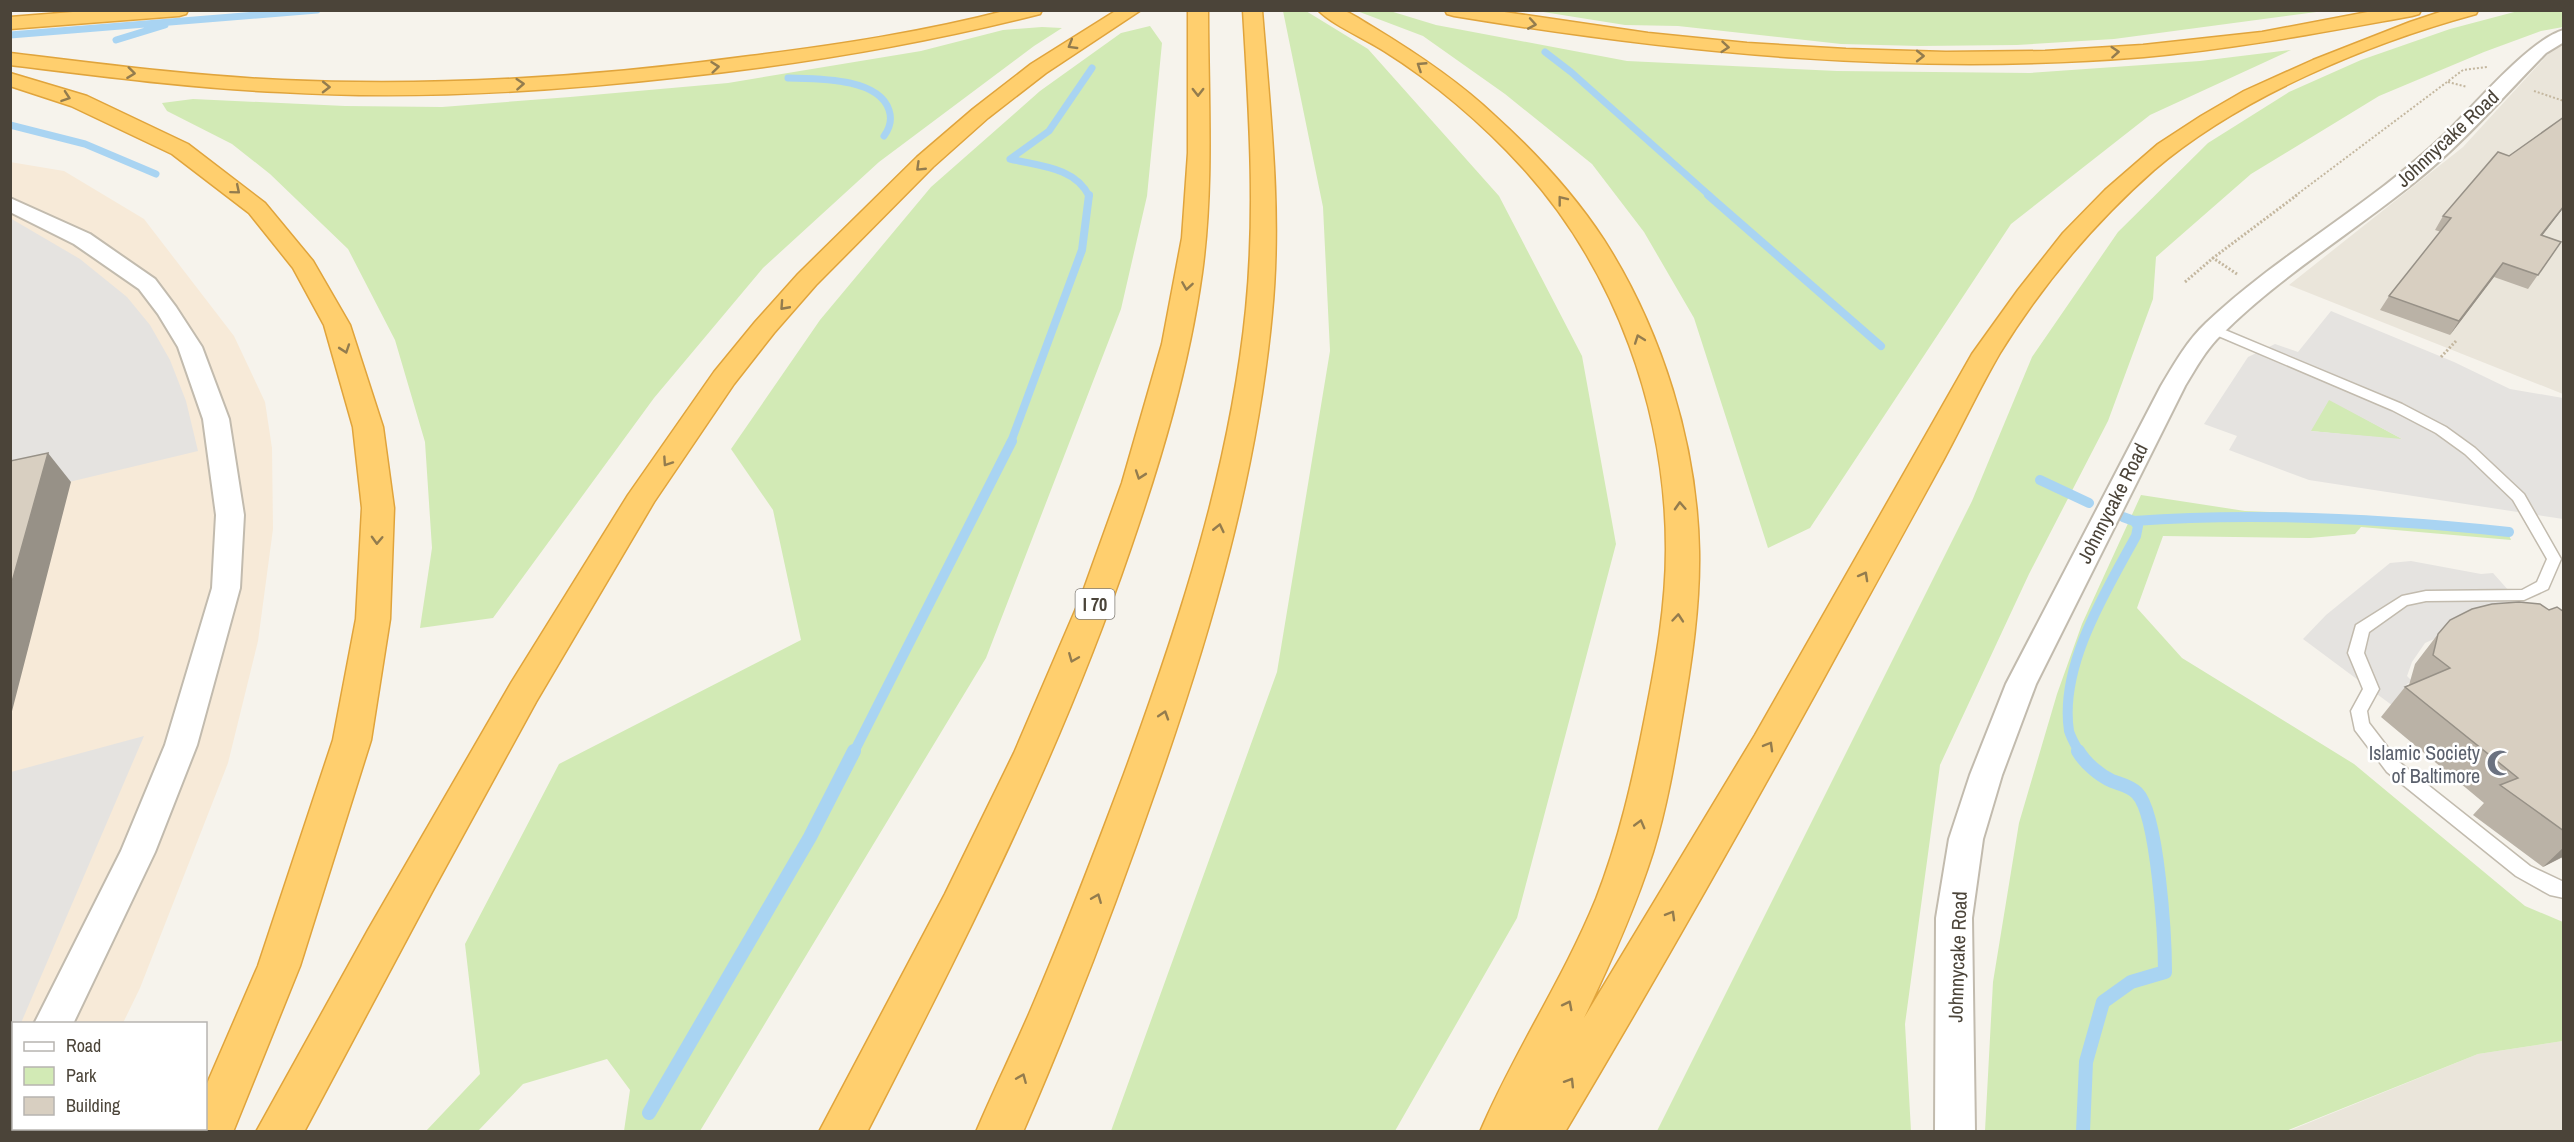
<svg xmlns="http://www.w3.org/2000/svg" width="2574" height="1142" font-family="'Archivo Narrow',sans-serif">
	<style>
		.residential { fill: #eae5da }
		.commercial { fill: #f7ead8 }
		.green { fill: #d2eab5 }
		.parking { fill: #e5e3e0; fill-rule: evenodd }
		.lines { fill: none; stroke-linecap: round; stroke-linejoin: round }
		.stream-far3 { stroke: #a9d4f2; stroke-width: 7 }
		.stream-far2 { stroke: #a9d4f2; stroke-width: 8 }
		.stream-far1 { stroke: #a9d4f2; stroke-width: 10 }
		.stream { stroke: #a9d4f2; stroke-width: 14 }
		.lane-casing { stroke: #c2bbae; stroke-width: 3 }
		.street-casing { stroke: #c2bbae; stroke-width: 4 }
		.highway-casing { stroke: #e0a43c; stroke-width: 3 }
		.path-far1 { stroke: #c4b79f; stroke-width: 2; stroke-dasharray: 2 2; stroke-linecap: butt }
		.path { stroke: #c4b79f; stroke-width: 3; stroke-dasharray: 2 2; stroke-linecap: butt }
		.lane { fill: #fff; fill-rule: evenodd }
		.street { fill: #fff; fill-rule: evenodd }
		.highway { fill: #ffcf6e; fill-rule: evenodd }
		.wall { fill: #bab2a6 }
		.shaded-wall { fill: #979187 }
		.building { fill: #d8cfc1; stroke: #979187; stroke-width: 1.5 }
		.oneway { stroke: #937c4e }
		.labels { text-anchor: middle; dominant-baseline: central; stroke-width: 5; stroke-linejoin: round; paint-order: stroke }
		.shield { fill: #fff; stroke: #817c74; stroke-width: 1.5 }
		.shield-label { font-size: 18px; font-weight: bold; fill: #4b4439 }
		.street-label { font-size: 20px; fill: #4b4439; stroke: #fff }
		.worship-label { font-size: 20px; fill: #5b616d; stroke: #fff; text-anchor: end }
	</style>
	<rect width="100%" height="100%" fill="#f6f3ec"/>
	<path class="residential" d="M2563,43v351l-274,-109 174,-138 88,-96z
		M2563,1041v90l-277,1 192,-78z"/>
	<path class="commercial" d="M10,162l54,9 80,48 90,117 31,66 7,46 1,81 -15,112 -30,122 -88,225 -17,35 -109,1v104l57,1 -2,2h-58z"/>
	<path class="green" d="M1283,11h23l62,38 131,147 83,160 34,188 -99,374 -122,213h-284l166,-459 53,-321 -7,-144z
		M1357,11h33l46,14 191,36 210,10 193,2 170,-12 91,-11 -141,65 -139,109 -201,304 -42,20 -74,-230 -50,-86 -52,-68 -87,-70 -82,-58z
		M1537,11v-1l787,1 -210,28 -97,6 -98,1 -78,-2 -163,-18 -53,-1z
		M2518,11h45v16l-22,4 -57,21 -105,44 -128,78 -95,83 -3,42 -45,122 -79,153 -89,191 -35,259 6,107h-254l315,-630 60,-144 86,-125 90,-89 81,-51 72,-32 89,-31z
		M1150,26l12,17 -15,153 -26,113 -135,349 -286,473h-76l6,-41 -23,-31 -84,25 -45,47h-52l54,-57 -15,-130 94,-180 242,-124 -28,-130 -42,-61 89,-129 111,-133 109,-96 81,-58z
		M1042,27l20,1 -28,18 -155,116 -116,106 -109,130 -161,220 -73,10 12,-80 -7,-106 -30,-102 -47,-91 -78,-75 -38,-30 -65,-33 -5,-8 31,-4 152,7 97,1 128,-10 158,-14 193,-32 82,-21z
		M2329,399l75,41 -94,-9z
		M2141,495l104,16 124,5 137,12 5,12 -150,-13 -6,7 -45,4 -147,-2 -26,72 45,50 172,106 171,142 38,16v119l-85,13 -192,77h-301l8,-149 26,-159 38,-129 25,-70z"/>
	<path class="parking" d="M10,218l70,41 47,38 23,28 20,35 16,41 12,50 -187,45z
		M2331,311l123,51 56,27 53,9v121l-254,-39 -80,-30 8,-14 -33,-12 44,-67 27,-13 23,8zM2329,400l73,39 -91,-8z
		M2411,561l70,13 12,-1 41,46 -86,14 -23,10 -13,19 -5,14 5,5 -6,4 12,10 -25,11 -90,-67 23,-24 64,-52z
		M144,736l-123,287 -7,1 -1,17 -2,7v-276z"/>
	<g class="lines">
		<path class="stream-far3" d="M10,35l307,-25
			M116,40l49,-15
			M1545,52l26,20 139,124
			M788,78c28,1 90,-1 101,32 3,9 1,18 -5,26
			M10,125l75,19 71,30
			M1010,159l39,-28 43,-63
			M1010,159c29,7 65,8 79,37"/>
		<path class="stream-far2" d="M1708,195l173,151
			M1011,442l71,-192 7,-55"/>
		<path class="stream-far1" d="M2040,480l49,23
			M2134,521c122,-9 253,-2 375,11
			M854,752l158,-311
			M2079,752c-3,-6 -8,-14 -10,-21 -10,-65 37,-140 67,-195l2,-10 -4,-5 -11,-4"/>
		<path class="stream" d="M2078,751c7,12 21,24 34,30 8,3 18,5 25,12 21,21 28,146 28,179l-34,10 -28,20 -17,60 -3,70
			M649,1113l161,-276 44,-86"/>
		<g class="lane-casing">
			<path id="lane" d="M2213,325l189,79 44,23 29,21 49,46 37,65 -13,30 -24,11 -98,1 -19,4 -38,27 -5,21 15,36 -12,22 2,12 30,39 131,104 34,16v16l-14,-3 -34,-19 -129,-104 -32,-42 -4,-19 12,-22 -15,-36 8,-28 46,-29 24,-5 96,-1 15,-8 10,-23 -34,-59 -48,-46 -29,-21 -44,-23 -183,-78v-6z"/>
		</g>
		<g class="street-casing">
			<path id="street" d="M2564,30v12l-18,11c-42,43 -83,90 -130,128 -64,52 -136,95 -194,153 -16,15 -26,34 -37,52l-149,298 -34,91 -19,64 -11,79 3,214h-40l1,-214 13,-79 21,-64 36,-91 155,-298c13,-22 26,-45 45,-63 73,-69 163,-117 236,-186 28,-26 87,-98 122,-107z
				M10,198l80,36 65,45 21,28 26,40 27,72 15,96 -4,73 -43,157 -42,107 -82,172h-39l87,-173 44,-106 47,-157 4,-73 -13,-96 -25,-72 -20,-33 -19,-25 -65,-45 -64,-32z
				M14,1079v41l-4,1v-41z"/>
		</g>
		<g class="highway-casing">
			<path id="highway" d="M98,10h90l-2,4 -7,2 -169,13v-12z
				M1008,10h34l-2,4c-118,30 -238,50 -359,63 -133,15 -268,23 -401,15 -90,-4 -180,-16 -270,-27v-12c91,11 181,23 272,27 156,7 313,-3 468,-24 87,-11 174,-24 258,-46z
				M1117,10h24l-95,63 -58,45 -55,49 -117,118 -42,48 -40,51 -80,118 -118,200 -104,190 -128,240h-48l112,-202 143,-247 117,-188 86,-123 41,-50 43,-48 119,-117 56,-48 58,-45z
				M1188,10h20c0,88 6,176 -6,263 -13,94 -41,187 -72,277 -69,202 -165,392 -263,582h-48l126,-238 69,-141 67,-156 41,-114 40,-139 20,-106 6,-85z
				M1243,10h19c8,102 20,202 10,303 -15,162 -61,318 -114,470 -41,118 -85,234 -135,349h-47c17,-40 36,-79 53,-118 34,-79 65,-160 95,-240 55,-150 106,-305 122,-465 10,-100 3,-198 -3,-299z
				M1318,10c7,0 17,-1 24,0 10,3 22,12 31,17 43,26 85,54 121,88 41,37 80,79 110,125 58,91 93,204 95,311 1,54 -7,108 -16,161 -8,47 -16,95 -30,140 -18,57 -43,112 -69,166l171,-283 217,-381 46,-64 45,-57 42,-43 53,-46 43,-28 43,-25 69,-31 97,-38 36,-12h32l-2,4c-107,29 -237,83 -322,156 -60,53 -112,115 -154,183 -20,34 -37,71 -56,106 -30,55 -60,110 -90,164 -93,171 -189,341 -289,509h-85c34,-80 83,-152 116,-233 23,-59 37,-120 49,-182 11,-55 21,-111 21,-168 0,-138 -50,-278 -143,-381 -41,-45 -88,-85 -139,-117 -18,-12 -52,-26 -66,-41z
				M1445,10h46l157,23 99,10 99,6 100,3 99,-1 98,-6 119,-13 116,-22h43l-2,4 -7,2c-89,16 -177,33 -268,41 -231,19 -462,-3 -690,-41l-7,-2z
				M10,73l77,23 101,48 77,59 48,58 37,64 33,102 11,81 -4,111 -19,121 -71,226 -67,166h-47l1,-4h19v-42l52,-120 75,-226 23,-121 6,-111 -9,-81 -29,-102 -31,-57 -44,-55 -77,-59 -101,-48 -61,-20z"/>
		</g>
		<path class="path-far1" d="M2448,82l19,5
			M2534,91l30,10
			M2295,196l168,-126 24,-3"/>
		<path class="path" d="M2237,274l-24,-16 84,-63
			M2185,282l28,-24
			M2441,357l15,-16"/>
		<use href="#lane" class="lane"/>
		<use href="#street" class="street"/>
		<use href="#highway" class="highway"/>
	</g>
	<path class="wall" d="M2564,117v90l-22,28 19,7 -33,47 -34,-12 -44,58 -70,-25 9,-14 52,-64 -6,-2 8,-14 66,-60z
		M2549,610l15,2v247l-3,-1 -18,9 -70,-52 11,-12 -103,-86 24,-30 4,-2 6,-21 23,-30z"/>
	<path class="shaded-wall" d="M2564,206v1l-32,42 9,-14z
		M2503,263l-9,14 -44,58 9,-14z
		M48,453l23,29 -61,237v-130z
		M2564,847v9l-21,11z"/>
	<path class="building" d="M2564,117v89l-23,29 20,7 -23,33 -35,-12 -44,58 -70,-25 62,-78 -8,-2 55,-64 11,4z
		M48,453l-38,136v-128z
		M2519,602l21,2 9,6 8,-3 7,5v219l-64,-46 18,-7 -113,-91 45,-19 -17,-13 5,-21 12,-14 22,-11 20,-5z"/>
	<defs><path id="oneway-chevron" d="M-2-3.5L2.5 0L-2 3.5" fill="none" stroke-width="1.6" stroke-linecap="round" stroke-linejoin="round" transform="scale(1.5)"/></defs>
	<g class="oneway">
		<use href="#oneway-chevron" transform="translate(1532 24) rotate(10)"/>
		<use href="#oneway-chevron" transform="translate(1072 45) rotate(149)"/>
		<use href="#oneway-chevron" transform="translate(1725 47) rotate(5)"/>
		<use href="#oneway-chevron" transform="translate(2115 52) rotate(-4)"/>
		<use href="#oneway-chevron" transform="translate(1920 56)"/>
		<use href="#oneway-chevron" transform="translate(1421 66) rotate(-147)"/>
		<use href="#oneway-chevron" transform="translate(715 67) rotate(-6)"/>
		<use href="#oneway-chevron" transform="translate(131 73) rotate(7)"/>
		<use href="#oneway-chevron" transform="translate(520 84) rotate(-4)"/>
		<use href="#oneway-chevron" transform="translate(326 87) rotate(1)"/>
		<use href="#oneway-chevron" transform="translate(1198 92) rotate(90)"/>
		<use href="#oneway-chevron" transform="translate(66 97) rotate(19)"/>
		<use href="#oneway-chevron" transform="translate(920 167) rotate(136)"/>
		<use href="#oneway-chevron" transform="translate(236 190) rotate(40)"/>
		<use href="#oneway-chevron" transform="translate(1562 200) rotate(-128)"/>
		<use href="#oneway-chevron" transform="translate(1187 286) rotate(99)"/>
		<use href="#oneway-chevron" transform="translate(784 306) rotate(132)"/>
		<use href="#oneway-chevron" transform="translate(1639 339) rotate(-110)"/>
		<use href="#oneway-chevron" transform="translate(345 349) rotate(71)"/>
		<use href="#oneway-chevron" transform="translate(667 462) rotate(124)"/>
		<use href="#oneway-chevron" transform="translate(1140 475) rotate(109)"/>
		<use href="#oneway-chevron" transform="translate(1680 506) rotate(-93)"/>
		<use href="#oneway-chevron" transform="translate(1219 528) rotate(-77)"/>
		<use href="#oneway-chevron" transform="translate(377 540) rotate(92)"/>
		<use href="#oneway-chevron" transform="translate(1864 576) rotate(-61)"/>
		<use href="#oneway-chevron" transform="translate(1678 618) rotate(-85)"/>
		<use href="#oneway-chevron" transform="translate(1073 658) rotate(112)"/>
		<use href="#oneway-chevron" transform="translate(1164 715) rotate(-72)"/>
		<use href="#oneway-chevron" transform="translate(1769 746) rotate(-60)"/>
		<use href="#oneway-chevron" transform="translate(1640 824) rotate(-75)"/>
		<use href="#oneway-chevron" transform="translate(1097 898) rotate(-68)"/>
		<use href="#oneway-chevron" transform="translate(1671 915) rotate(-60)"/>
		<use href="#oneway-chevron" transform="translate(1568 1005) rotate(-63)"/>
		<use href="#oneway-chevron" transform="translate(1022 1078) rotate(-67)"/>
		<use href="#oneway-chevron" transform="translate(1570 1082) rotate(-58)"/>
	</g>
	<defs>
		<g id="mosque-bare" transform="scale(2.07)"><path d="M3.5-4.9A6 6 0 1 0 3.5 4.9A5 5 0 1 1 3.5-4.9Z" fill="#6b7280" stroke="#fff" stroke-width="2.5" paint-order="stroke"/></g>
	</defs>
	<g fill-rule="evenodd">
		<use href="#mosque-bare" x="2500" y="763"/>
	</g>
	<g class="labels">
		<rect class="shield" x="1075.5" y="589" width="39" height="30" rx="4.5"/>
		<g class="shield-label">
			<text x="1095" y="604">I 70</text>
		</g>
		<g class="street-label">
			<text transform="translate(2447 138) rotate(-43)">Johnnycake Road</text>
			<text transform="translate(2112 503) rotate(-63)">Johnnycake Road</text>
			<text transform="translate(1957 957) rotate(-88)">Johnnycake Road</text>
		</g>
		<g class="worship-label">
			<text x="2480" y="752">Islamic Society<tspan x="2480" dy="23">of Baltimore</tspan></text>
		</g>
	</g>
	<rect width="2574" height="1142" fill="none" stroke="#4b4439" stroke-width="24"/>
	<rect x="12" y="1022" width="195" height="108" fill="#ffffff" stroke="#b7b4b0" stroke-width="1.5"/>
	<rect x="24" y="1042" width="30" height="9" fill="#ffffff" stroke="#b7b4b0" stroke-width="1.5"/>
	<text x="66" y="1052" font-size="18" fill="#4b4439">Road</text>
	<rect x="24" y="1067" width="30" height="18" fill="#d2eab5" stroke="#b7b4b0" stroke-width="1.5"/>
	<text x="66" y="1082" font-size="18" fill="#4b4439">Park</text>
	<rect x="24" y="1097" width="30" height="18" fill="#d8cfc1" stroke="#b7b4b0" stroke-width="1.5"/>
	<text x="66" y="1112" font-size="18" fill="#4b4439">Building</text>
</svg>
